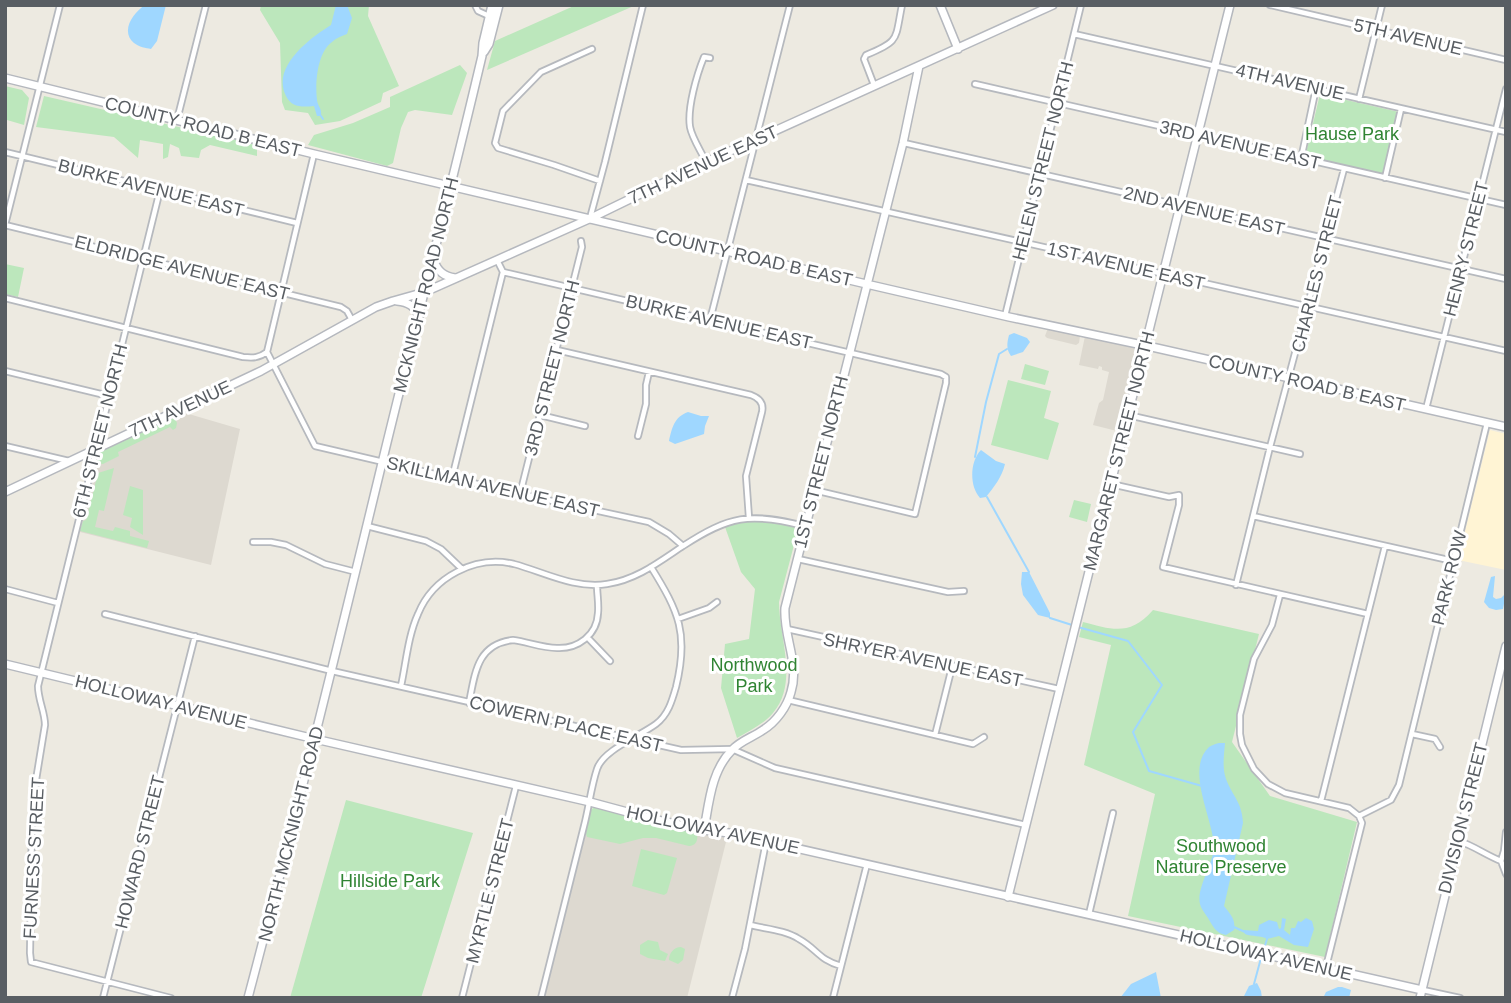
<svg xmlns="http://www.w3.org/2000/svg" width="1511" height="1003" font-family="Arial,sans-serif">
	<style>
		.commercial { fill: #fff4d4 }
		.education { fill: #ddd9d0 }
		.green { fill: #bce7bc }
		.water { fill: #9fd7ff }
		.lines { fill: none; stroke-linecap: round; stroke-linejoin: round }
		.stream { stroke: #9fd7ff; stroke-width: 2 }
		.street-casing { stroke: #b6b9be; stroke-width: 8 }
		.secondary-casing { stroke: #b5b8be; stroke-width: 10 }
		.street { stroke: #fff; stroke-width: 4.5 }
		.secondary { stroke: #fff; stroke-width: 7 }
		.labels { text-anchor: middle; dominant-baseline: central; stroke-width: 6; stroke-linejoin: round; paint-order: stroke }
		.street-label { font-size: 18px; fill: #595e63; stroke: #fff }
		.park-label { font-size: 18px; fill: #308433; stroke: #fff }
	</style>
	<rect width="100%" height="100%" fill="#edeae1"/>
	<path class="commercial" d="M1490,430l16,4v136l-48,-10z"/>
	<path class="education" d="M1048,328l32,8 -1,7 -3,2 -29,-7 -2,-2z
		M1085,336l52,12 2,5 -16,66 -3,1 -3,11 -24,-6 6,-22 4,-3 6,-28 -7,-2v-3l-3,-1 -1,3 -19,-4z
		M182,412l58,17 -29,136 -131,-33 19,-79z
		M595,807l63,18 69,13 -40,160h-143l48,-189z"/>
	<path class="green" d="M261,5h108l-1,11 31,70 -16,7 -2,9 -41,19 -25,4 -7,-12 -23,-3 -3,-8 -2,-59 -20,-33z
		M576,5h60l-149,65 8,-29z
		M460,65l7,8 -15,42 -37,-5 -7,2 -7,16 -8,35 -6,3 -79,-21 6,-10 39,-12 37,-16v-10z
		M5,86l17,4 7,8 -5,27 -17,-5 -2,2z
		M1320,94l79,18 -16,63 -78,-18z
		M44,96l213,49v11l-47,-11 -9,5 -2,8 -18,-2 -2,-8 -9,-4 -2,13 -5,2v-15l-23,-4 -2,18 -24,-21 -78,-10z
		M5,264l19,4 -6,29 -13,-3z
		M1025,364l24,7 -4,14 -24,-6z
		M1008,380l43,11 -7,27 15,5 -11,37 -57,-15z
		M171,418l4,1 2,4 -1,5 -3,2 -3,-3 -52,25 1,4 -16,8 -6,-1 3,-11z
		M114,468l-10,43 -5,-1 -4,17 18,4 2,-4 15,4v5l19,5 -2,7 -67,-17 3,-10 3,-1 12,-47z
		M130,486l13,4v45l-13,-8 2,-9 -9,-3z
		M1074,500l17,4 -4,18 -18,-5z
		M758,520l18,1 23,5 -20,76c0,36 20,80 -6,111 -9,11 -24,18 -36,25l-16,-50 4,-44 24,-5 6,-50 -14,-17 -16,-45 18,-6z
		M1153,610l106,24 -27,108 38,54 87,26 -32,135 -197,-41 27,-122 -71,-29 27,-120 -32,-8 4,-15c30,8 47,14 70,-12z
		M346,800l127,33 -52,165h-131z
		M594,807l57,16 46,10c1,7 0,12 -8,13l-33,-8h-13l-23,6 -33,-7 -1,-3 5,-24z
		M641,849l36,9 -10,35 -3,2 -32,-9z
		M648,940l10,2 2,8 8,4 -3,7 -17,-3 -8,-4v-9z
		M681,947l4,2 -2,11 -5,4 -9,-4c0,-7 5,-13 12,-13z"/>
	<path class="water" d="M145,5h21l-9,36 -6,8c-5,-1 -12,-2 -17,-6 -14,-12 -1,-30 11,-38z
		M336,5h11l5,13 -5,16c-5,2 -11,4 -15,8 -15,11 -17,41 -15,58 1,7 5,8 4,16h-4l-3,-10c-12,1 -22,2 -28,-10 -15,-29 24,-58 45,-71z
		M1014,333l13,5 3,4 -7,10 -12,4c-5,-7 -4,-13 -2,-21z
		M688,412l13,4h8l-4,10 -1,8 -29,10 -6,-3c3,-13 5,-24 19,-29z
		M981,450l15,11 9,3c-3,13 -11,23 -19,33l-6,1c-11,-12 -10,-37 1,-48z
		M1022,572h7l21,41v5l-12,-3 -15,-20 -2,-11z
		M1495,576l-2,21 3,2 5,-1 5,-5 -3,16 -7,1 -7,-2 -5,-6 7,-25z
		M1219,743h6c-1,12 -3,25 1,36 7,18 16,23 17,44l-19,83c6,8 12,13 10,24l-8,5c-11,-2 -13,-9 -18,-17 -3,-5 -7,-9 -8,-14 -4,-16 14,-41 14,-58 -1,-27 -29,-77 -5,-99 3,-2 6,-3 10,-4z
		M1282,918l4,1 -2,11 6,5 1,-7h4l3,-7 3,1 5,-4 6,3 2,8 -6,18 -14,-2 -15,-9 -12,3c-6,-4 -15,-2 -22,-5l-2,-4 15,1 1,-6 10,-5 8,2 2,7 2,-1z
		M1156,972l5,26h-41l11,-14z
		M1257,983l4,8 1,7h-19l6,-12z
		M1338,987h4l9,3 -2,8h-26l3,-6z"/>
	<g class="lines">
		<path class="stream" d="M321,116l2,3
			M975,457l11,-55 13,-48 8,-5
			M987,497l42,75
			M1050,618l22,7
			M1078,627l50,14 34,44 -29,47 16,39 53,15
			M1234,927l11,5
			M1263,952l4,-13
			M1254,984l7,-26"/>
		<g class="street-casing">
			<path id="street" d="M475,5l3,6 11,5
				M1270,5l236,55
				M1074,34l432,98
				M592,49l-51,23 -38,39 -8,32 3,5 56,17 46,16
				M975,84l531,121
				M874,85l-10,-26 2,-4c34,-14 29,-15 36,-50
				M1359,99l23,-94
				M177,120l29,-115
				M904,143l602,136
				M5,152l292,71
				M314,154l-47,198 48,94 205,48 129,28 20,12 14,12c46,-30 67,-34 121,-20
				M1301,159l15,-71
				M706,162c-5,-11 -14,-24 -16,-35 -3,-19 7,-53 14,-70l6,1
				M1385,178l16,-69
				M746,180l760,171
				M160,190l-122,496c0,14 7,26 7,39l-9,55 -4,41 -2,132 1,9 140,36
				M590,218l15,-56 38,-157
				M5,225l336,82 6,4 5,9
				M5,225l55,-220
				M497,260l6,12 438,102 5,3v6l-31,131 -101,-24
				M5,298l238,59c10,1 16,1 24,-5
				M1005,316l76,-311
				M710,320l80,-315
				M557,350l194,45c8,3 13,8 11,17l-16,64 3,42
				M5,371l104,25
				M1426,409l80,-320
				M540,415l45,11
				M1128,415l172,39
				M638,436l8,-32v-19l3,-13
				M5,446l64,15
				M452,478l51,-206
				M1111,484l58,13 10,-2v10l-16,62 205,47
				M520,494l62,-247 -1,-6
				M1253,516l200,45
				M367,526l59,15 15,8 21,20
				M253,542h18l15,3 39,19 31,8
				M798,559l150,33 16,-1
				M1236,585l34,-138 74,-278
				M5,589l53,14
				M1280,595l-8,30 -18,34 -14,56v19l2,11 12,24 14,15 17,9 64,15 10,8 3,7 -36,144
				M105,614l227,57 349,79 51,-1 43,19 251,57
				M678,619l31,-11 8,-6
				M787,629l272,60
				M588,638l22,23
				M401,686c5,-23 7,-50 17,-72 15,-37 57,-59 96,-50 30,8 60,25 93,20 29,-4 52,-22 76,-38
				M788,700l185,44 11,-7
				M469,703c6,-30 8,-59 44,-63 15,2 29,8 44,8 21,1 40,-13 41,-35 1,-9 -1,-19 -1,-28
				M1412,734l23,5 5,8
				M935,735l17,-68
				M1321,801l64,-255
				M1359,816l32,-16 8,-15 88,-362
				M1506,832l-2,19 -3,10 5,13
				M1459,841c15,5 27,14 42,20
				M1089,914l24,-101
				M750,925c16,4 35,5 49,14 18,10 20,21 42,27
				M1423,990l37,8
				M103,998l92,-362
				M462,998l54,-212
				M541,998c14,-57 29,-115 43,-172 5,-19 7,-39 13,-57 6,-19 43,-33 59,-45 12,-9 16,-23 20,-37 13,-53 3,-75 -25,-120
				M732,998l13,-49 21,-107
				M833,998l34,-134"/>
		</g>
		<g class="secondary-casing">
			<path id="secondary" d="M940,5l18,44
				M484,52l5,-8 10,-39
				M5,78l309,76 548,129 147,34 143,30 354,80
				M434,261c4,11 10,15 21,17
				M397,301c11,1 19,5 22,17
				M5,492l256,-121 115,-64 17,-6 32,-9 164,-73 117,-57 347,-157
				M5,664l310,75 275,63 67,18 47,10 25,3 693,157
				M704,830c5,-27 7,-59 28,-80 8,-9 21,-13 31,-20 13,-8 24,-23 28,-38 9,-29 -8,-55 -6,-84l118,-465 16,-77
				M1008,897l222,-892
				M248,998c47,-178 91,-357 134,-535 33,-136 68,-271 100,-407l1,-13 9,-38
				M1420,998l86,-352"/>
		</g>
		<use href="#street" class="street"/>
		<use href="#secondary" class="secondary"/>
	</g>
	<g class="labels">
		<g class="street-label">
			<text transform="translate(1408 37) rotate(13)">5TH AVENUE</text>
			<text transform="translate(1290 82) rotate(13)">4TH AVENUE</text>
			<text transform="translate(203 127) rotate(14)">COUNTY ROAD B EAST</text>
			<text transform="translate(1240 145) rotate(13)">3RD AVENUE EAST</text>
			<text transform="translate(1043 161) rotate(-76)">HELEN STREET NORTH</text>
			<text transform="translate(703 165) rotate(-25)">7TH AVENUE EAST</text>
			<text transform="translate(151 188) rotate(14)">BURKE AVENUE EAST</text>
			<text transform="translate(1204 211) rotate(13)">2ND AVENUE EAST</text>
			<text transform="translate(1466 249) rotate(-76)">HENRY STREET</text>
			<text transform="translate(754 258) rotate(13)">COUNTY ROAD B EAST</text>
			<text transform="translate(1126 266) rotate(13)">1ST AVENUE EAST</text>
			<text transform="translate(182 268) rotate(14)">ELDRIDGE AVENUE EAST</text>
			<text transform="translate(1317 274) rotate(-76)">CHARLES STREET</text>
			<text transform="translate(426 285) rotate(-76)">MCKNIGHT ROAD NORTH</text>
			<text transform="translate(719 322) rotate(13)">BURKE AVENUE EAST</text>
			<text transform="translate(552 368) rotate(-76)">3RD STREET NORTH</text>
			<text transform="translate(1307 383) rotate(13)">COUNTY ROAD B EAST</text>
			<text transform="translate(180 409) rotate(-25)">7TH AVENUE</text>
			<text transform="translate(100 431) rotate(-76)">6TH STREET NORTH</text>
			<text transform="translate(1119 451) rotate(-76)">MARGARET STREET NORTH</text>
			<text transform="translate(821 462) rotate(-76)">1ST STREET NORTH</text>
			<text transform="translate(493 487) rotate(13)">SKILLMAN AVENUE EAST</text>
			<text transform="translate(1449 578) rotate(-76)">PARK ROW</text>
			<text transform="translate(923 660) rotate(12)">SHRYER AVENUE EAST</text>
			<text transform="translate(161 702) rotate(14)">HOLLOWAY AVENUE</text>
			<text transform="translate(566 724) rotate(13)">COWERN PLACE EAST</text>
			<text transform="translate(1463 818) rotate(-76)">DIVISION STREET</text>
			<text transform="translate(713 830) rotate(12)">HOLLOWAY AVENUE</text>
			<text transform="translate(291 834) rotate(-76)">NORTH MCKNIGHT ROAD</text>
			<text transform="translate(140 852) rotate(-76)">HOWARD STREET</text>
			<text transform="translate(34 858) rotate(-87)">FURNESS STREET</text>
			<text transform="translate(490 891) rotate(-76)">MYRTLE STREET</text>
			<text transform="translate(1266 955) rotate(13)">HOLLOWAY AVENUE</text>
		</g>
		<g class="park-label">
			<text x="1352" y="134">Hause Park</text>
			<text x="754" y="665">Northwood<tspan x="754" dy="21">Park</tspan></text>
			<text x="1221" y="846">Southwood<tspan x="1221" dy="21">Nature Preserve</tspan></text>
			<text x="390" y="881">Hillside Park</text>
		</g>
	</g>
	<rect width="1511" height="1003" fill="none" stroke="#595e63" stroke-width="14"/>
</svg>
